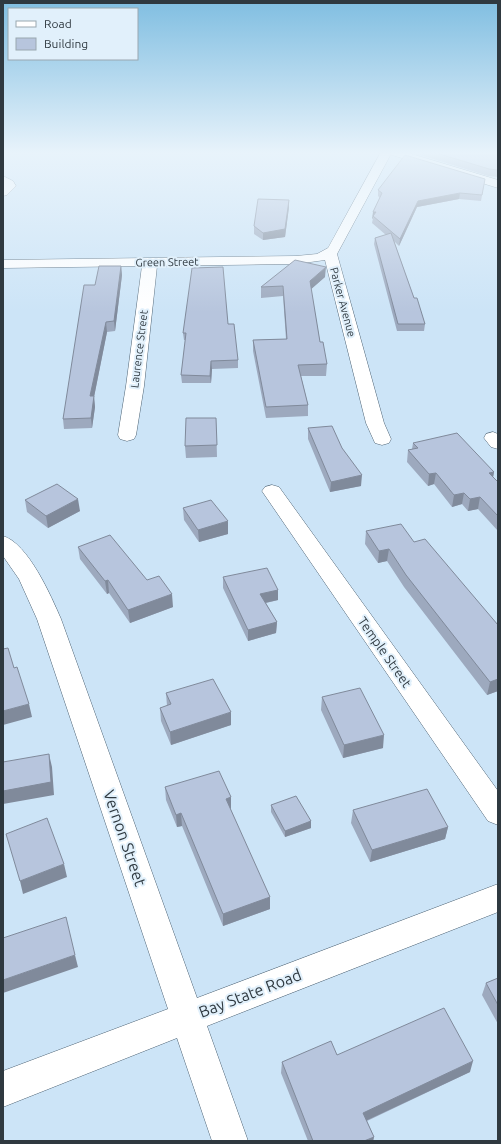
<svg xmlns="http://www.w3.org/2000/svg" width="501" height="1144" font-family="Ubuntu,sans-serif">
	<style>
		.lines { fill: none; stroke-linecap: round; stroke-linejoin: round }
		.minor-casing { stroke: #4e6374; stroke-width: 1 }
		.tertiary-casing { stroke: #4e6374; stroke-width: 1 }
		.minor { fill: #fff; fill-rule: evenodd }
		.tertiary { fill: #fff; fill-rule: evenodd }
		.wall { fill: #9da9be }
		.shaded-wall { fill: #808a9b }
		.building { fill: #b7c5dd; stroke: #808a9b }
		.labels { text-anchor: middle; dominant-baseline: central; stroke-width: 4; stroke-linejoin: round; paint-order: stroke }
		.far-street-label { font-size: 11px; fill: #2f3940; stroke: #e1f0fb }
		.street-label { font-size: 13px; fill: #2f3940; stroke: #e1f0fb }
		.near-street-label { font-size: 16px; fill: #2f3940; stroke: #e1f0fb }
	</style>
	<rect width="100%" height="100%" fill="#cce4f7"/>
	<g class="lines">
		<g class="minor-casing">
			<path id="minor" d="M381,152h11l-55,102 47,169 7,16 -2,4 -7,2 -7,-2 -9,-20 -41,-163 -29,4 -139,2 -13,120 -8,49 -2,4 -7,2 -7,-2 -2,-4 8,-49 16,-120 -139,2v-8l293,-4 21,-2 11,-6z
				M3,176l10,5 3,5 -9,9 -4,1z
				M493,432l5,2v15l-7,-2 -7,-9 2,-4z
				M272,485l7,2 219,304v34l-10,-4 -226,-330 3,-4z
				M3,536c25,7 48,60 58,83l136,379 301,-114v28l-291,114 41,115h-36l-35,-103 -174,69v-36l165,-62 -131,-390 -18,-40 -16,-23z"/>
		</g>
		<g class="tertiary-casing">
			<path id="tertiary" d="M388,152h17l93,28v8l-109,-34z"/>
		</g>
		<use href="#minor" class="minor"/>
		<use href="#tertiary" class="tertiary"/>
	</g>
	<path class="wall" d="M411,152h87v25l-10,-1z
		M485,179l-4,22 -22,-2 -42,8 -18,39 -5,-5 20,57 11,26 -1,7h-27l-23,-87 1,-6 11,-3 -14,-12 1,-5 -1,1 8,-21 -2,-2v-6z
		M289,207l-4,30 -22,3 -9,-6v-8z
		M121,266l1,9 -7,56 -8,1 -13,65 1,10 -3,21 -28,1 -1,-10 32,-134z
		M325,277l-14,12 9,53 7,22 -1,12h-25l7,29v11l-42,2 -13,-67v-11l33,-1 -3,-43 -22,2v-11z
		M228,324l10,36v8l-26,1 -1,14h-29l-1,-8 5,-35h-2l-1,-7z
		M216,418l1,39 -31,1 -1,-12z
		M308,428l34,20 19,38 -31,6 -22,-53z
		M413,443l81,29 -1,5 5,5v49l-20,-22 -10,2 -6,-7 -10,3 -18,-23 -6,2 -21,-24 1,-12 4,-1z
		M25,500l55,11 -32,17 -21,-16z
		M183,508l45,26 -29,8 -15,-22z
		M366,531l48,11 84,83v66l-11,4 -83,-108 -17,-26 -9,2 -13,-19z
		M78,547l69,33 26,27 -43,16 -21,-30 -2,1 -27,-35z
		M223,577l55,13v10l-12,3 11,19 -1,11 -28,8 -25,-53z
		M166,693l65,32 -60,20 -10,-24 -1,-13 7,-2z
		M322,697l61,51 -40,10 -22,-48z
		M165,787l66,10v13l39,99 -47,17 -41,-100 -5,1 -11,-27z
		M271,805l40,16v7l-26,9 -14,-25z
		M353,810l95,17 -3,12 -75,23 -19,-39z
		M498,978v46l-16,-29 4,-12z
		M337,1055l133,17 -103,49 7,16 -1,4h-65l-27,-68 1,-11z"/>
	<path class="shaded-wall" d="M460,193l-1,6 -42,8 -18,39 1,-7 18,-38z
		M289,200v7l-4,30 -22,3v-7z
		M373,212h3l-3,4v2l-1,1z
		M121,266l1,9 -7,56 -1,-10z
		M326,267l-1,10 -16,14 1,-10z
		M106,322l1,10 -13,65 1,10 -3,21 -1,-10 -1,-22z
		M211,361l1,8 -1,14 -1,-7z
		M494,472l-2,11 -3,-10z
		M436,473l-2,11 -6,2 1,-12z
		M362,475l-1,11 -31,6 1,-10z
		M464,493l-2,11 -10,3 2,-12z
		M480,497l-2,12 -10,2 2,-12z
		M78,499l2,12 -32,17 -2,-12z
		M228,521v13l-29,8 -1,-12z
		M389,549l-2,12 -9,2 1,-12z
		M108,580l1,13 -2,1 -2,-13z
		M278,590v10l-18,4v-10z
		M172,594l1,13 -43,16 -2,-13z
		M277,622l-1,11 -28,8v-11z
		M498,679v12l-11,4 3,-13z
		M29,704l3,13 -29,8v-14z
		M231,712v13l-60,20 -1,-13z
		M384,735l-1,13 -40,10 1,-13z
		M49,754l3,13 2,28 -51,9v-13z
		M231,797v13l-5,-11z
		M181,813l1,13 -5,1 -1,-12z
		M311,821v7l-26,9v-6z
		M448,827l-3,12 -75,23 2,-12z
		M64,864l3,13 -44,17 -3,-13z
		M270,897v12l-47,17v-12z
		M75,955l3,12 -75,26v-13z
		M473,1061l-3,11 -109,51 2,-10z
		M374,1137l-1,4h-9z"/>
	<path class="building" d="M433,152h65v18l-9,-1z
		M405,155l80,24 -3,16 -22,-2 -42,8 -18,38 -27,-23 3,-4h-3l9,-19 -4,-3z
		M258,199l31,1 -4,29 -22,4 -9,-7z
		M391,233l23,65h3l8,26h-27l-23,-86z
		M295,260l31,7 -16,14 10,61h3l4,22 -29,1 10,40 -42,2 -13,-67 34,-1 -4,-53 -22,1z
		M99,266h22l-7,55 -8,1 -16,74h4l-3,22 -28,1 21,-134h11z
		M223,267l5,57h6l4,36 -27,1 -1,15 -29,-1 5,-42h-3l9,-65z
		M186,418h30l1,27 -32,1z
		M332,426l10,22 20,27 -31,7 -23,-54z
		M457,433l37,39 -5,1 9,9v34l-18,-19 -10,2 -6,-6 -10,2 -18,-22 -7,1 -21,-24 10,-2 -5,-5z
		M57,484l21,15 -32,17 -21,-16z
		M211,500l17,21 -30,9 -15,-22z
		M401,524l13,18 11,-3 73,86v54l-8,3 -84,-107 -17,-26 -10,2 -13,-20z
		M110,535l37,45 12,-4 13,18 -44,16 -20,-30 -3,1 -27,-34z
		M267,568l11,22 -18,4 17,28 -29,8 -25,-53z
		M8,648l6,20 3,-1 12,37 -26,7v-62z
		M213,679l18,33 -61,20 -10,-24 11,-4 -5,-11z
		M360,688l24,47 -40,10 -22,-48z
		M49,754l2,28 -48,9v-29z
		M219,771l12,26 -5,2 44,98 -47,17 -42,-101 -5,2 -11,-28z
		M427,789l21,38 -76,23 -19,-40z
		M296,796l15,25 -26,10 -14,-26z
		M47,818l17,46 -44,17 -14,-47z
		M66,917l9,38 -72,25v-42z
		M498,978v27l-12,-22z
		M444,1008l29,53 -110,52 11,24 -10,4h-51l-31,-79 49,-21 6,14z"/>
	<linearGradient id="sky" x2="0" y2="1"><stop stop-color="#80bee1"/><stop offset="0.49" stop-color="#e8f3fb"/><stop offset="1" stop-color="#e8f3fb" stop-opacity="0"/></linearGradient>
	<rect width="501" height="312" fill="url(#sky)"/>
	<g class="labels">
		<g class="far-street-label">
			<text transform="translate(167 262) rotate(-1)">Green Street</text>
			<text transform="translate(343 302) rotate(75)">Parker Avenue</text>
			<text transform="translate(139 349) rotate(-83)">Laurence Street</text>
		</g>
		<g class="street-label">
			<text transform="translate(385 652) rotate(55)">Temple Street</text>
		</g>
		<g class="near-street-label">
			<text transform="translate(125 838) rotate(71)">Vernon Street</text>
			<text transform="translate(250 993) rotate(-21)">Bay State Road</text>
		</g>
	</g>
	<rect width="501" height="1144" fill="none" stroke="#2f3940" stroke-width="8"/>
	<rect x="8" y="8" width="130" height="52" fill="#e1f0fb" stroke="#9aa7b0"/>
	<rect x="16" y="21" width="20" height="6" fill="#ffffff" stroke="#9aa7b0"/>
	<text x="44" y="28" font-size="12" fill="#2f3940">Road</text>
	<rect x="16" y="38" width="20" height="12" fill="#b7c5dd" stroke="#9aa7b0"/>
	<text x="44" y="48" font-size="12" fill="#2f3940">Building</text>
</svg>
